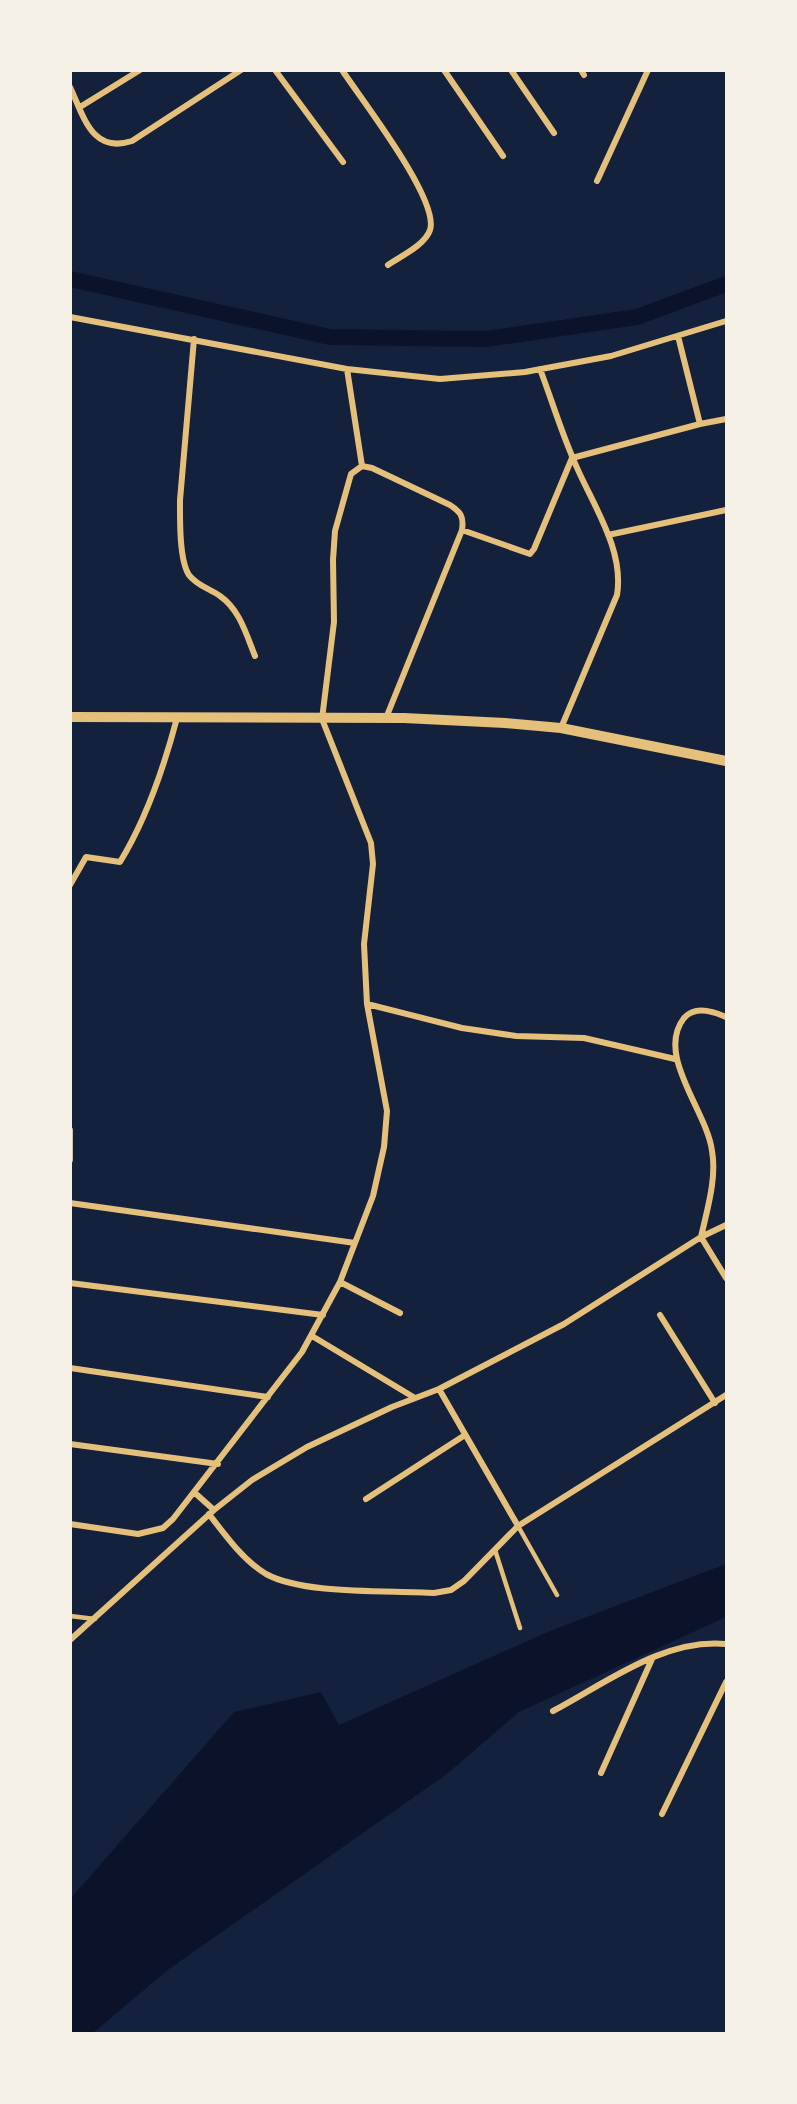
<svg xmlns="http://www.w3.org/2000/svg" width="797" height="2104" font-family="'IBM Plex Sans',sans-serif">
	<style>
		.water { fill: #0b132b }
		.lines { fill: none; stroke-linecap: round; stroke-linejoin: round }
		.canal { stroke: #0b132b; stroke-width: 16 }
		.service { stroke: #e5c07b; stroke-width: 4.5 }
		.minor { stroke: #e5c07b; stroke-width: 6 }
		.tertiary { stroke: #e5c07b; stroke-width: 10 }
	</style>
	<rect width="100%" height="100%" fill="#14213d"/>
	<path class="water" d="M726,1564v53l-207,95 -72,62 -278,195 -76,64h-22v-135l163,-186 87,-20 18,33 211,-94z"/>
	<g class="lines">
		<path class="canal" d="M70,279l260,58 156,2 151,-22 89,-33"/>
		<path class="service" d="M518,1526l39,69
			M495,1550l25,78
			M70,1616l25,3"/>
		<path class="minor" d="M275,70l68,92
			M342,70c19,29 98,130 88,160 -5,15 -29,26 -42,35
			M444,70l59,86
			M511,70l43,63
			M581,70l3,5
			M70,87c14,30 22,67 62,54l109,-71
			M80,107l60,-37
			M597,181l51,-111
			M70,317l277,52 93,10 85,-7 86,-16 115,-35
			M678,336l22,88
			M194,339l-14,161c0,18 -1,60 9,75 7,10 21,14 31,21 20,14 26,38 35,60
			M347,369l15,97
			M540,369c11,29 20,59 32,87 17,44 53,91 45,139l-56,133
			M462,530l68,24 4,-5 38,-91 128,-34 26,-5
			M608,535l118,-25
			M70,885l16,-28 34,5c27,-44 44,-95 57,-144
			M367,1004l95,24 54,8 68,2 91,21
			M726,1017c-13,-6 -31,-12 -42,1 -29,37 23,93 28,133 5,27 -5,59 -11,86l25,41
			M70,1130v30
			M70,1203l285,40
			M340,1282l60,31
			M70,1283l253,32
			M660,1315l55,88
			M312,1336l103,62
			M70,1368l198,29
			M439,1389l79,137
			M70,1444l148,20
			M195,1493l19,17
			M366,1499l99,-64
			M209,1514c16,21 34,46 57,60 38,21 123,16 168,19l17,-3 13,-9 54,-55 208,-131
			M70,1524l68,10 25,-6 10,-9 129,-167 38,-70 33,-86 11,-49 3,-36 -20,-107 -3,-60 9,-80 -2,-21 -49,-124 12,-97 -1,-62 2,-29 16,-57 11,-8 10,2 78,37c11,7 14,12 12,25l-76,188
			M70,1640l144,-130 38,-30 55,-33 85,-40 47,-18 125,-65 137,-87 25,-12
			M553,1711c53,-28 111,-73 173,-67
			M601,1773l51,-114
			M662,1814l64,-132"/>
		<path class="tertiary" d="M70,717l334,1 101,5 56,5 165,33"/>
	</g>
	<rect width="797" height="2104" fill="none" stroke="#f6f1e7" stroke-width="144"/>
</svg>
